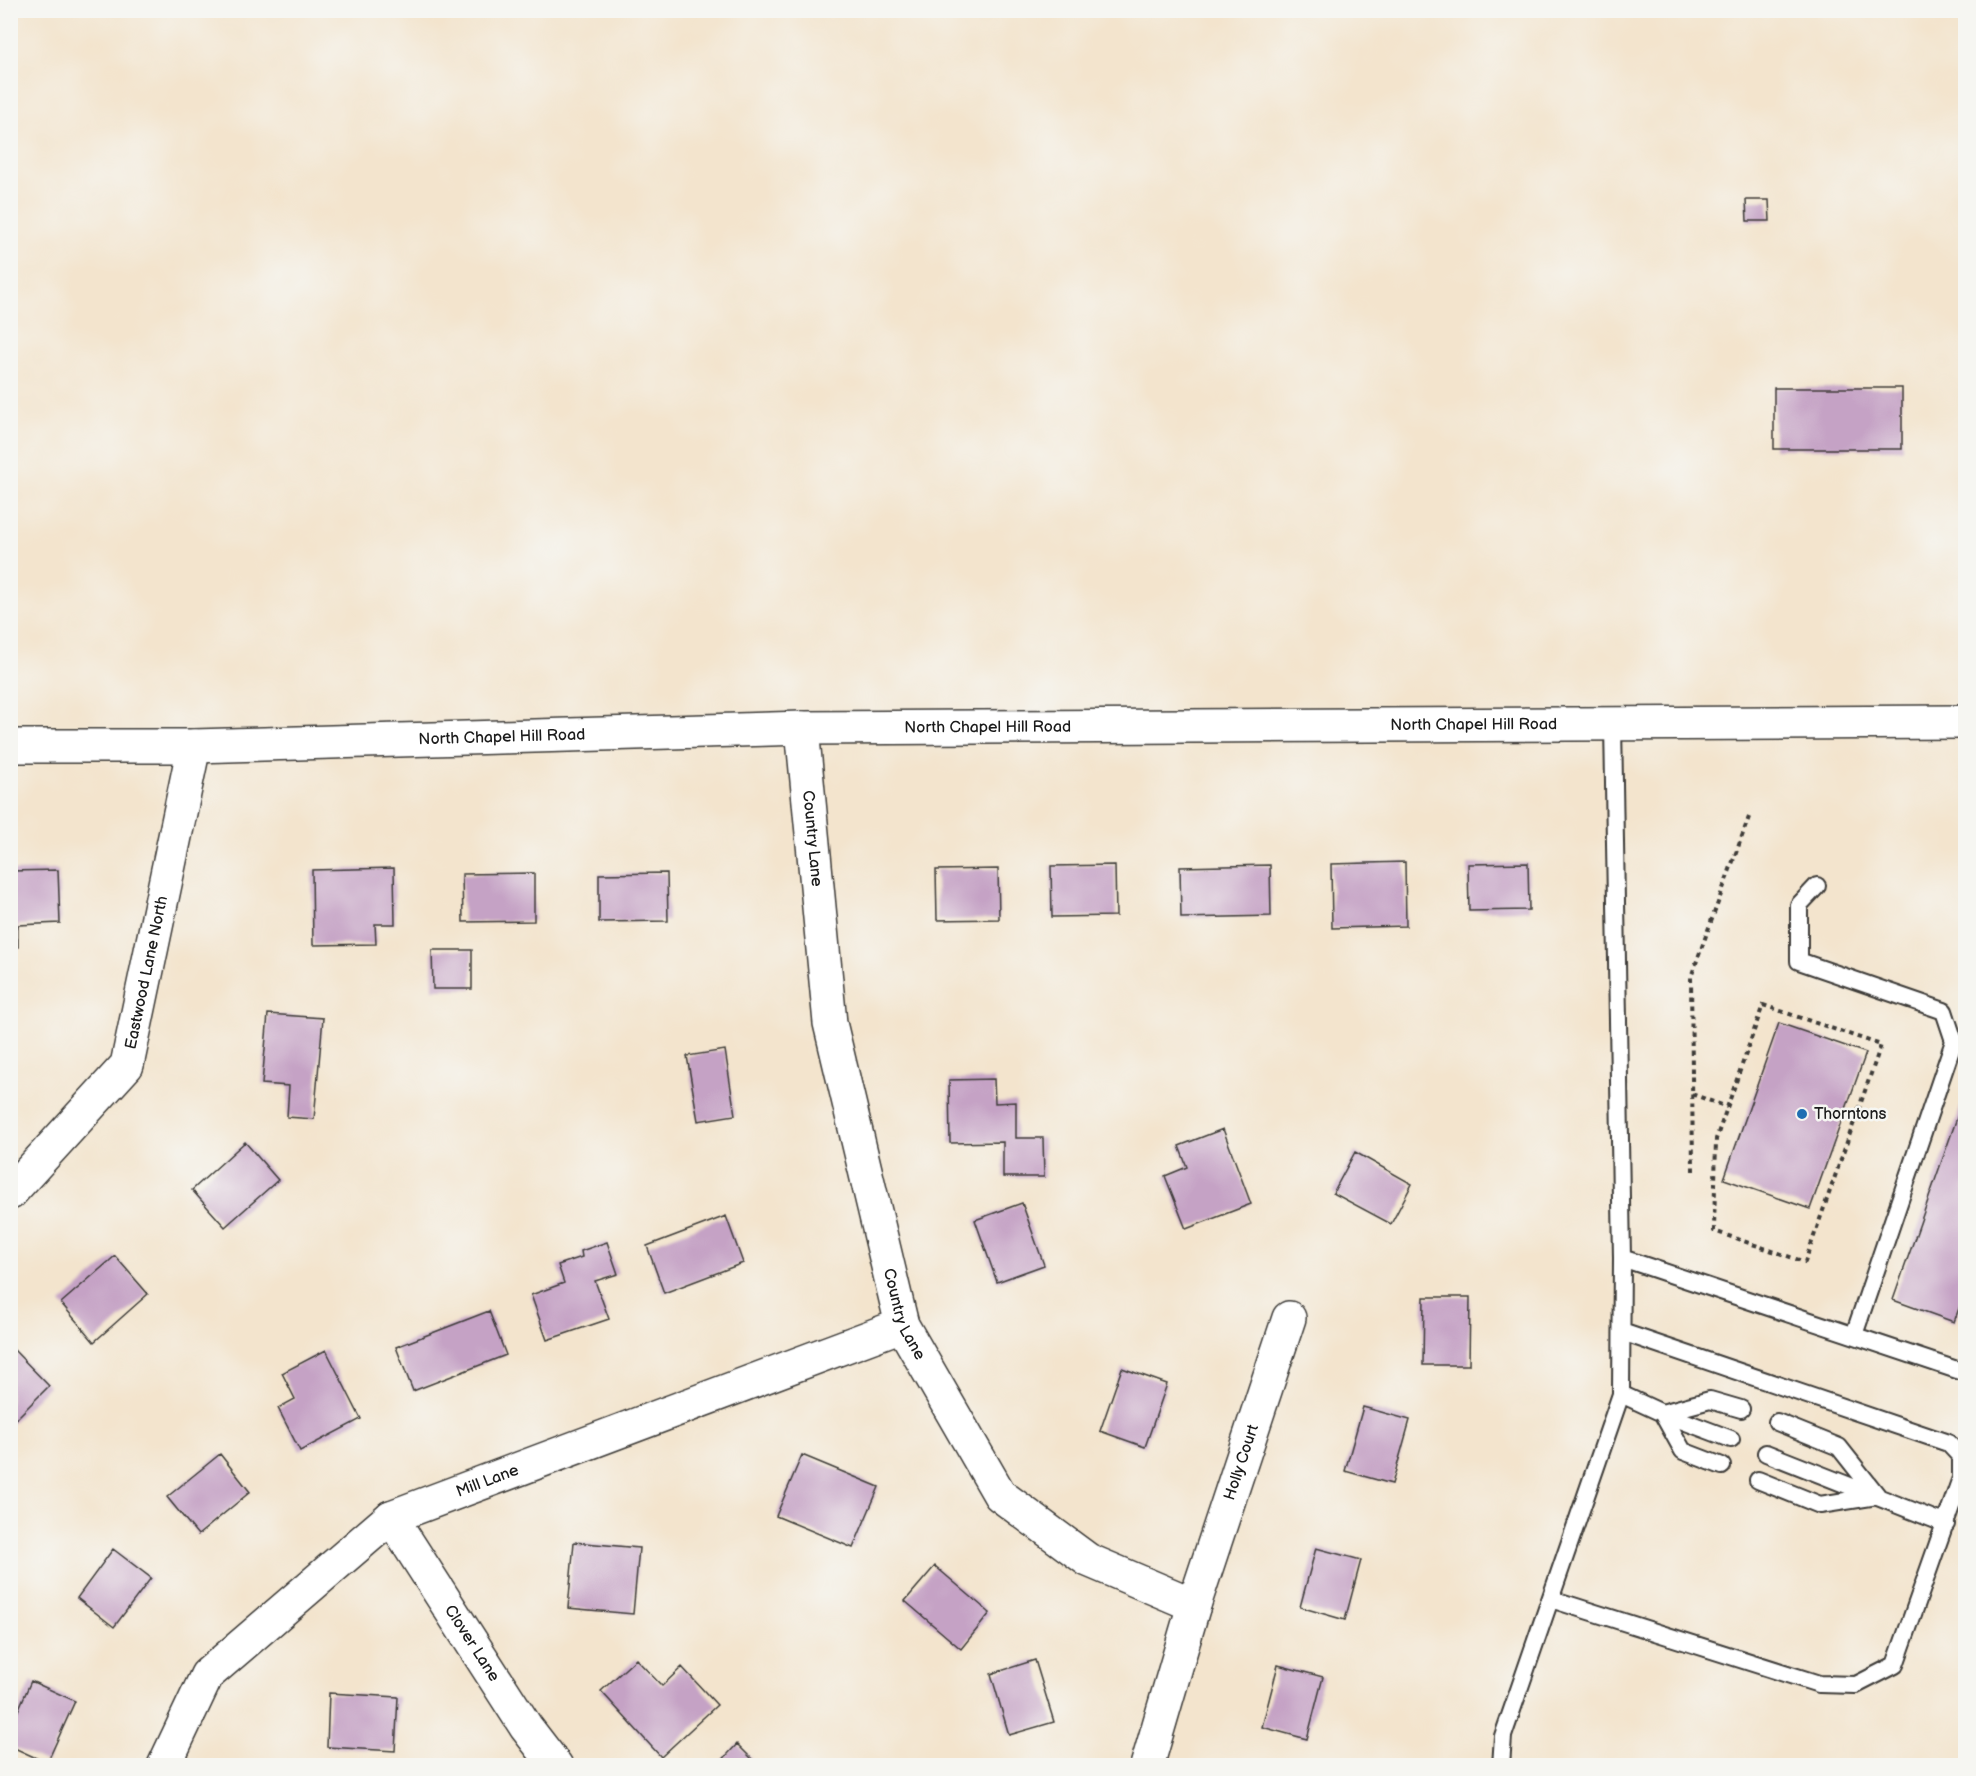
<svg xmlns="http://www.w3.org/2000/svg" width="1976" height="1776" font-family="'Balsamiq Sans',sans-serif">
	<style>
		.building { fill: #c5a2c5 }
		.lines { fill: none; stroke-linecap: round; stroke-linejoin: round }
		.service-casing { stroke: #3c3a37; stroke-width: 20 }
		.minor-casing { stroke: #3c3a37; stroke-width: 36 }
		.tertiary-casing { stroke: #3c3a37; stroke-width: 36 }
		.path { stroke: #3c3a37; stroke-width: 4; stroke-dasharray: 4.5 4.5; stroke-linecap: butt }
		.service { stroke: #fff; stroke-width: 16 }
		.minor { stroke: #fff; stroke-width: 33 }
		.tertiary { stroke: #fff; stroke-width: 33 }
		.poi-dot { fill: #1f6fb2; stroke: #f6f6f2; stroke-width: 2 }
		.labels { text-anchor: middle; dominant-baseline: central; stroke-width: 5; stroke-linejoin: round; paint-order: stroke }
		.street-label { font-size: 16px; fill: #1c1c1c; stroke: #f6f6f2 }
		.poi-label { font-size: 16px; fill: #1c1c1c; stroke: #f6f6f2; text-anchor: start }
	</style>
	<rect width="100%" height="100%" fill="#f6f6f2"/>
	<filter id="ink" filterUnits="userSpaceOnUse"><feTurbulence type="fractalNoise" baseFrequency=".0167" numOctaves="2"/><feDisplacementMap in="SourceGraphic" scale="12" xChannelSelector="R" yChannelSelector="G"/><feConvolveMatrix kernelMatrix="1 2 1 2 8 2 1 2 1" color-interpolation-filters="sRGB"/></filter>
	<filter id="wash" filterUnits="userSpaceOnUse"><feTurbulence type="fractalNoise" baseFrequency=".008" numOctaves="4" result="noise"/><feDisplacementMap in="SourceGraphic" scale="24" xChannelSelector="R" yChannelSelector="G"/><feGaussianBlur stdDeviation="1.35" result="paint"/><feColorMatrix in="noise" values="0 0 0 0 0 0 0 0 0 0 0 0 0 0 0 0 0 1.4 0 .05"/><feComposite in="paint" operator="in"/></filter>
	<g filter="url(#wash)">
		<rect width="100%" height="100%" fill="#f3e4cd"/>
		<g id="blocks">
			<path class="building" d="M1746,200h23l1,21h-23z
				M1774,388h128v61h-128z
				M1405,862l1,64 -74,2 -1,-64z
				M1528,863l1,47 -60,1 -1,-47z
				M1115,865l1,51 -64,1 -1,-51z
				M1270,865l1,51 -90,2 -1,-51z
				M394,868l1,56h-20l1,20 -63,1 -1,-75z
				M998,869l1,50 -62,1 -1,-50z
				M58,870l2,53 -42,2v22h-8v-76z
				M534,873v48l-71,1 -1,-48z
				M667,873l1,48 -69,1v-48z
				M432,950h40v39h-39z
				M268,1014l55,4 -9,101 -27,-2 2,-31 -27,-2z
				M1779,1023l87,30 -56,156 -86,-30z
				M725,1050l10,65 -37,6 -11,-65z
				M994,1079l1,24 21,-1v36h27l1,39h-41v-35l-53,1 -1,-63z
				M1965,1095l1,194 -12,33 -61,-22z
				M1223,1129l28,75 -65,25 -21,-53 22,-9 -8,-21z
				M245,1142l33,38 -53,47 -33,-37z
				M1355,1152l57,32 -21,40 -58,-31z
				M1022,1203l22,62 -47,17 -22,-62z
				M726,1216l17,47 -79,30 -17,-47z
				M607,1242l11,32 -23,7 14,38 -62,21 -16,-45 33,-12 -6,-18 24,-8 -1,-6z
				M115,1256l33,38 -54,48 -33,-39z
				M1424,1297h46l-1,68h-46z
				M489,1311l17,44 -93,36 -17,-44z
				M14,1350l35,36 -39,39v-72z
				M326,1350l35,69 -61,32 -22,-43 17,-9 -13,-26z
				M1122,1368l45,16 -22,63 -45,-16z
				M1363,1407l47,13 -18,64 -47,-13z
				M220,1454l30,38 -52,43 -31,-38z
				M802,1455l77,32 -26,61 -77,-32z
				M574,1542l65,6 -6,66 -65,-6z
				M1316,1548l45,12 -16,60 -45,-13z
				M113,1549l38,29 -37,49 -37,-29z
				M935,1566l55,47 -29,36 -56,-48z
				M636,1659l26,27 20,-19 35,38 -56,52 -60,-66z
				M1035,1660l19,62 -45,13 -18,-61z
				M1278,1665l45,12 -16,62 -45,-12z
				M31,1681l44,20 -28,62 -37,-17v-17z
				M329,1693l69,4 -3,54 -68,-4z
				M737,1744l22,22h-42z"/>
		</g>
	</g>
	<g filter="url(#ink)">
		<use href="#blocks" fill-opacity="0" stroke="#3c3a37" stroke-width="1.5"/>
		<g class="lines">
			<g class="service-casing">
				<path id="service" d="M1817,886l-18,19v56l145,50 10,30
					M1622,1258l344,115
					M1854,1335l100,-294 12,4
					M1621,1394l41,19 21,38 39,15
					M1662,1413l48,-13 31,9
					M1662,1413l69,26
					M1777,1422l62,25 38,48
					M1766,1453l180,71
					M1758,1480l62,25 57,-9
					M1551,1599l268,85 37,1 39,-20 66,-187v-21l-13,-14 -326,-111
					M1501,1766l2,-30 118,-342 1,-136 -9,-534"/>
			</g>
			<g class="minor-casing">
				<g id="minor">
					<path id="s1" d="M802,728l28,295 72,302 98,170 88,65 106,45"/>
					<path id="s2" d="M10,1193l117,-128 67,-319"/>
					<path id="s3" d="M391,1517l135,210 30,39"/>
					<path id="s4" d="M164,1766l43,-91 184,-158 511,-192"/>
					<path id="s5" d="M1147,1766l47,-161 95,-287"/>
				</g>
			</g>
			<g class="tertiary-casing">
				<g id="tertiary">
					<path id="s6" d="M10,746h184l608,-18 1164,-6"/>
				</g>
			</g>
			<path class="path" d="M1763,1005l118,40 -76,217 -91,-31 2,-92z
				M1692,1094l35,13
				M1693,1171l-2,-194 58,-160"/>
			<use href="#service" class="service"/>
			<use href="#minor" class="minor"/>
			<use href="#tertiary" class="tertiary"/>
		</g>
	</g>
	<circle class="poi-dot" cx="1802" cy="1114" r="6"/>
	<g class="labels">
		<g class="street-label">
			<text stroke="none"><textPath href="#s6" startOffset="1464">North Chapel Hill Road</textPath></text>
			<text stroke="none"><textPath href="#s6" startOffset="978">North Chapel Hill Road</textPath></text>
			<text stroke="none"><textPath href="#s6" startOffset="492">North Chapel Hill Road</textPath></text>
			<text stroke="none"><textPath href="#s1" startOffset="111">Country Lane</textPath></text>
			<text stroke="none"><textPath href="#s2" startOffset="268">Eastwood Lane North</textPath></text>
			<text stroke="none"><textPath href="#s1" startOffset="597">Country Lane</textPath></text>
			<text stroke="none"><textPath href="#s5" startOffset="318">Holly Court</textPath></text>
			<text stroke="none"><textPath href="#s4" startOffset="446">Mill Lane</textPath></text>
			<text stroke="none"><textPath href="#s3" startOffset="150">Clover Lane</textPath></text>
		</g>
		<g class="poi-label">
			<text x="1814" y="1114">Thorntons</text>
		</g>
	</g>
	<rect width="1976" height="1776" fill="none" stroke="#f6f6f2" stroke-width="36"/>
</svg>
